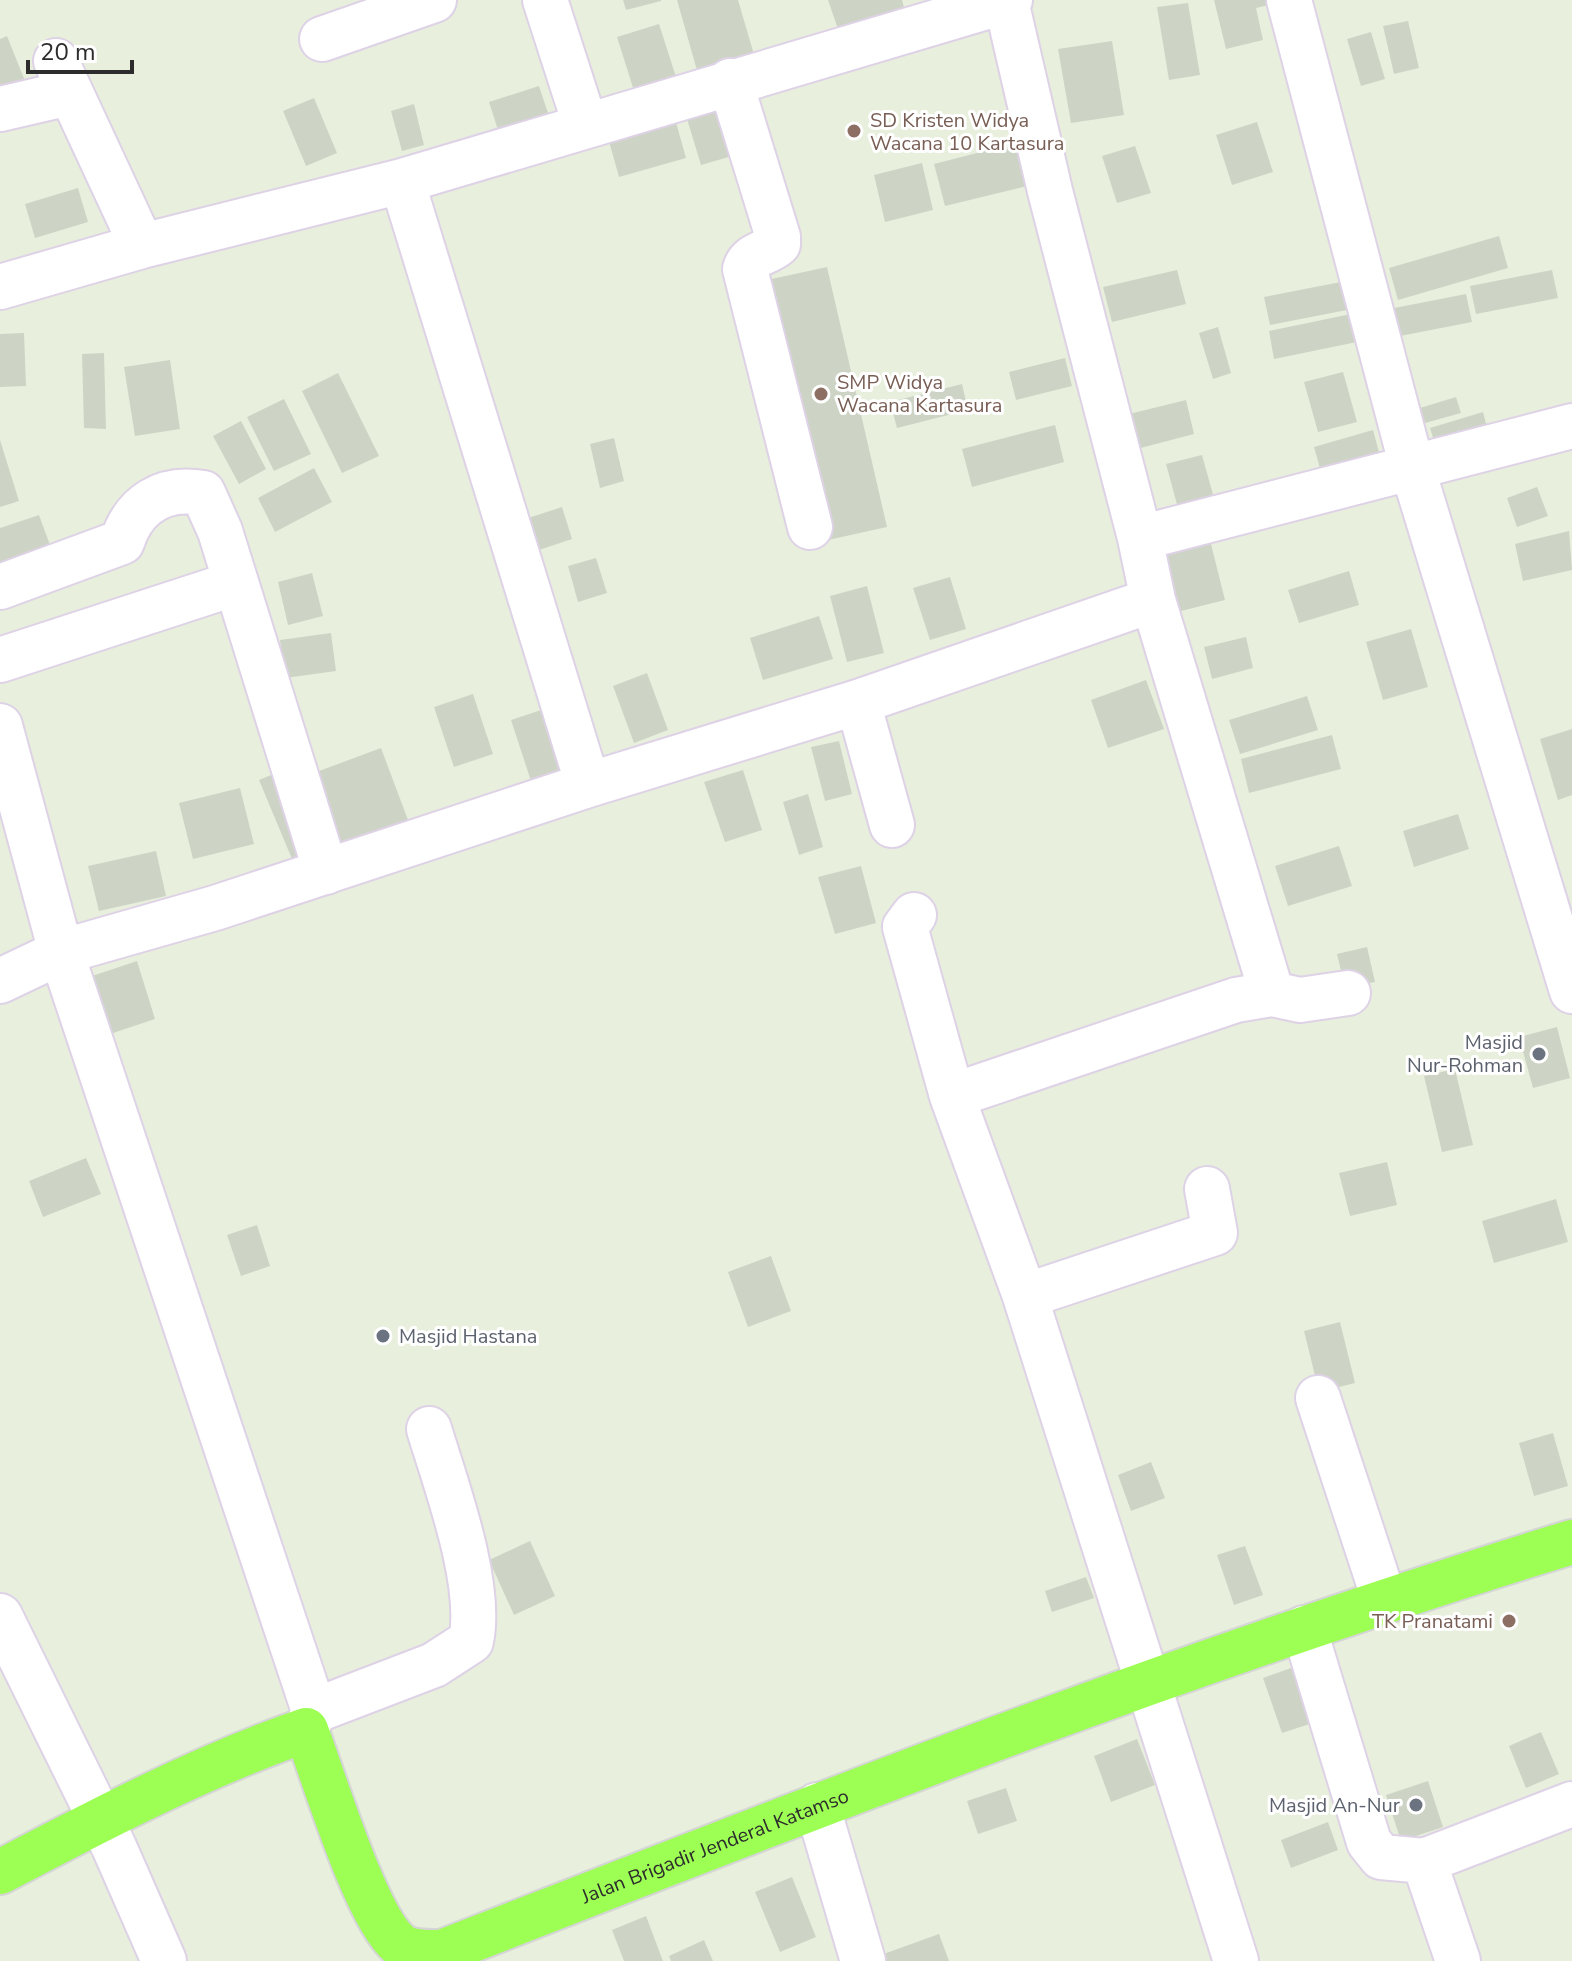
<svg xmlns="http://www.w3.org/2000/svg" width="1572" height="1961" font-family="'Nunito Sans',sans-serif">
	<style>
		.building { fill: #ced4c5 }
		.lines { fill: none; stroke-linecap: round; stroke-linejoin: round }
		.minor-casing { stroke: #ded2e6; stroke-width: 48 }
		.major-casing { stroke: #d5d5d5; stroke-width: 48 }
		.minor { stroke: #fff; stroke-width: 44 }
		.major { stroke: #9dfe53; stroke-width: 44 }
		.education-dot { fill: #8d6e63; stroke: #fff; stroke-width: 3 }
		.worship-dot { fill: #6b7280; stroke: #fff; stroke-width: 3 }
		.labels { text-anchor: middle; dominant-baseline: central; stroke-width: 6; stroke-linejoin: round; paint-order: stroke }
		.education-label { font-size: 20px; fill: #785e54; stroke: #fff; text-anchor: start }
		.worship-label { font-size: 20px; fill: #5b616d; stroke: #fff; text-anchor: end }
		.street-label { font-size: 20px; fill: #2c2c2c; stroke: #fff }
	</style>
	<rect width="100%" height="100%" fill="#e8efdd"/>
	<path class="building" d="M623,0h38v1l-35,9z
		M677,0h61l17,58 -57,16z
		M828,0h74l3,11 -66,21z
		M1214,0h58l1,4 -17,4 7,32 -37,9z
		M1188,3l12,72 -31,5 -12,-73z
		M1408,21l11,47 -25,6 -11,-48z
		M659,24l18,56 -42,14 -18,-57z
		M1371,32l14,47 -24,7 -14,-47z
		M7,36l22,55 -29,11v-63z
		M1112,41l12,74 -53,8 -13,-74z
		M539,86l9,27 -50,17 -9,-28z
		M314,98l23,55 -31,13 -23,-55z
		M723,98l16,56 -38,11 -17,-56z
		M414,104l10,41 -22,6 -11,-40z
		M672,108l14,50 -67,19 -14,-50z
		M1257,122l16,50 -41,13 -16,-50z
		M1024,141l11,43 -90,22 -11,-42z
		M1135,146l16,47 -34,10 -15,-47z
		M922,163l11,47 -48,12 -11,-47z
		M78,188l10,34 -53,16 -10,-34z
		M1499,236l9,32 -110,32 -9,-32z
		M827,267l60,260 -59,13 -61,-260z
		M1177,270l9,34 -74,18 -9,-35z
		M1552,270l6,28 -82,16 -6,-28z
		M1346,281l6,28 -82,16 -6,-28z
		M1466,294l6,28 -82,16 -6,-28z
		M1351,314l6,28 -83,17 -5,-28z
		M1218,327l13,46 -18,6 -14,-46z
		M24,333l2,53 -26,1v-53z
		M104,353l2,76 -22,-1 -2,-74z
		M1065,358l7,28 -56,14 -7,-28z
		M170,360l10,69 -45,7 -11,-69z
		M1343,372l14,50 -39,10 -14,-50z
		M338,373l41,83 -37,17 -40,-82z
		M962,384l6,26 -71,18 -7,-26z
		M1456,397l5,16 -36,10 -5,-15z
		M284,399l27,55 -37,17 -27,-54z
		M1186,400l8,34 -61,16 -8,-35z
		M1483,412l7,27 -52,15 -8,-26z
		M241,421l25,48 -27,15 -26,-48z
		M1055,425l9,37 -92,25 -10,-38z
		M1373,430l9,33 -59,16 -9,-32z
		M614,438l10,43 -24,7 -10,-44z
		M0,440l19,61 -19,6z
		M1202,455l12,43 -36,10 -12,-44z
		M314,468l18,34 -57,30 -17,-34z
		M1537,487l11,29 -31,11 -10,-29z
		M562,507l10,32 -48,16 -11,-32z
		M39,515l15,41 -54,19v-47z
		M1569,531l3,39 -49,11 -8,-37z
		M1210,540l15,60 -60,15 -15,-59z
		M596,558l11,35 -29,9 -10,-36z
		M1349,571l10,34 -60,18 -11,-33z
		M312,573l11,43 -35,9 -10,-43z
		M950,577l16,52 -36,11 -17,-52z
		M867,586l17,67 -37,9 -17,-66z
		M819,616l14,43 -70,21 -13,-42z
		M1411,629l17,58 -45,13 -17,-58z
		M331,633l5,38 -51,7 -5,-38z
		M1246,637l7,31 -41,11 -8,-32z
		M647,673l21,57 -34,13 -21,-57z
		M1146,680l18,49 -56,19 -17,-48z
		M473,694l20,60 -39,13 -20,-60z
		M1307,696l11,34 -78,24 -11,-34z
		M544,709l20,61 -33,11 -20,-61z
		M1572,729v66l-14,5 -18,-61z
		M1332,735l9,34 -92,24 -8,-34z
		M839,741l13,53 -27,7 -14,-54z
		M381,748l30,80 -71,25 -29,-79z
		M283,770l32,79 -23,10 -33,-79z
		M743,770l19,60 -37,12 -21,-60z
		M240,788l14,56 -61,15 -14,-56z
		M808,794l15,53 -24,8 -16,-53z
		M1458,814l11,35 -55,18 -11,-36z
		M1339,846l13,40 -64,20 -13,-40z
		M156,851l10,45 -67,15 -11,-45z
		M861,866l15,57 -41,11 -17,-57z
		M1367,947l8,35 -30,6 -8,-34z
		M137,961l18,58 -45,15 -18,-58z
		M1557,1027l13,51 -37,10 -14,-51z
		M1455,1069l18,76 -31,7 -18,-76z
		M86,1158l15,36 -58,23 -14,-36z
		M1387,1162l10,43 -47,11 -11,-43z
		M1556,1199l12,43 -74,21 -12,-42z
		M257,1225l13,41 -29,10 -14,-41z
		M771,1256l20,55 -43,16 -20,-55z
		M1340,1322l15,61 -36,9 -15,-61z
		M1553,1433l15,53 -34,10 -15,-53z
		M1151,1462l14,36 -34,13 -13,-36z
		M530,1541l25,55 -41,19 -25,-55z
		M1245,1546l18,49 -29,10 -17,-50z
		M1086,1577l8,21 -42,14 -7,-21z
		M1305,1663l20,56 -43,14 -19,-55z
		M1541,1732l18,42 -33,14 -17,-42z
		M1137,1739l18,46 -44,17 -17,-46z
		M1428,1781l15,46 -42,14 -15,-46z
		M1006,1788l11,33 -39,13 -11,-33z
		M1328,1822l10,28 -47,18 -10,-28z
		M792,1877l24,60 -36,15 -25,-60z
		M646,1916l17,45h-39l-12,-31z
		M939,1934l10,27h-69l-2,-5z
		M704,1940l9,21h-42l-2,-5z"/>
	<g class="lines">
		<g class="minor-casing">
			<path id="minor" d="M545,0l40,124
				M1289,0l123,467 160,524
				M1006,1l44,190 90,347
				M322,39l112,-39
				M56,61l86,185
				M730,81l48,156v7c-11,10 -28,9 -33,25l65,258
				M0,109l69,-16
				M402,181l186,604
				M0,287l142,-41 260,-65 608,-181
				M0,587l122,-45c12,-38 41,-56 81,-49l17,38 106,341
				M1153,600l119,394 -36,6 -284,96 73,200 211,665
				M0,660l236,-77
				M858,702l34,123
				M0,726l61,226 253,759 -8,19
				M914,915l-9,12 47,169
				M0,981l61,-29 154,-44 373,-123 270,-83 295,-102 -13,-62 432,-112
				M1272,994l28,6 48,-7
				M1025,1296l190,-63 -8,-44
				M1318,1398l66,201
				M0,1616l114,231 50,114
				M1304,1628l65,214 12,15 43,4 34,100
				M314,1711l120,-46 37,-24c12,-57 -25,-156 -42,-212
				M817,1805l46,156
				M1424,1861l148,-57"/>
		</g>
		<g class="major-casing">
			<g id="major">
				<path id="s1" d="M0,1872c99,-52 200,-105 306,-142 18,47 60,189 94,215 11,8 29,7 42,7 373,-146 746,-293 1130,-410"/>
			</g>
		</g>
		<use href="#minor" class="minor"/>
		<use href="#major" class="major"/>
	</g>
	<g class="education-dot">
		<circle cx="854" cy="131" r="8"/>
		<circle cx="821" cy="394" r="8"/>
		<circle cx="1509" cy="1621" r="8"/>
	</g>
	<g class="worship-dot">
		<circle cx="1539" cy="1054" r="8"/>
		<circle cx="383" cy="1336" r="8"/>
		<circle cx="1416" cy="1805" r="8"/>
	</g>
	<g class="labels">
		<g class="education-label">
			<text x="870" y="120">SD Kristen Widya<tspan x="870" dy="23">Wacana 10 Kartasura</tspan></text>
			<text x="837" y="382">SMP Widya<tspan x="837" dy="23">Wacana Kartasura</tspan></text>
			<text x="1493" y="1621" text-anchor="end">TK Pranatami</text>
		</g>
		<g class="worship-label">
			<text x="1523" y="1042">Masjid<tspan x="1523" dy="23">Nur-Rohman</tspan></text>
			<text x="399" y="1336" text-anchor="start">Masjid Hastana</text>
			<text x="1400" y="1805">Masjid An-Nur</text>
		</g>
		<g class="street-label">
			<text stroke="none"><textPath href="#s1" startOffset="910">Jalan Brigadir Jenderal Katamso</textPath></text>
		</g>
	</g>
	<path d="M28 60v12h104v-12" fill="none" stroke="#2c2c2c" stroke-width="4"/>
	<text x="40" y="60" font-size="24" fill="#2c2c2c" stroke="#ffffff" stroke-width="6" paint-order="stroke">20 m</text>
</svg>
